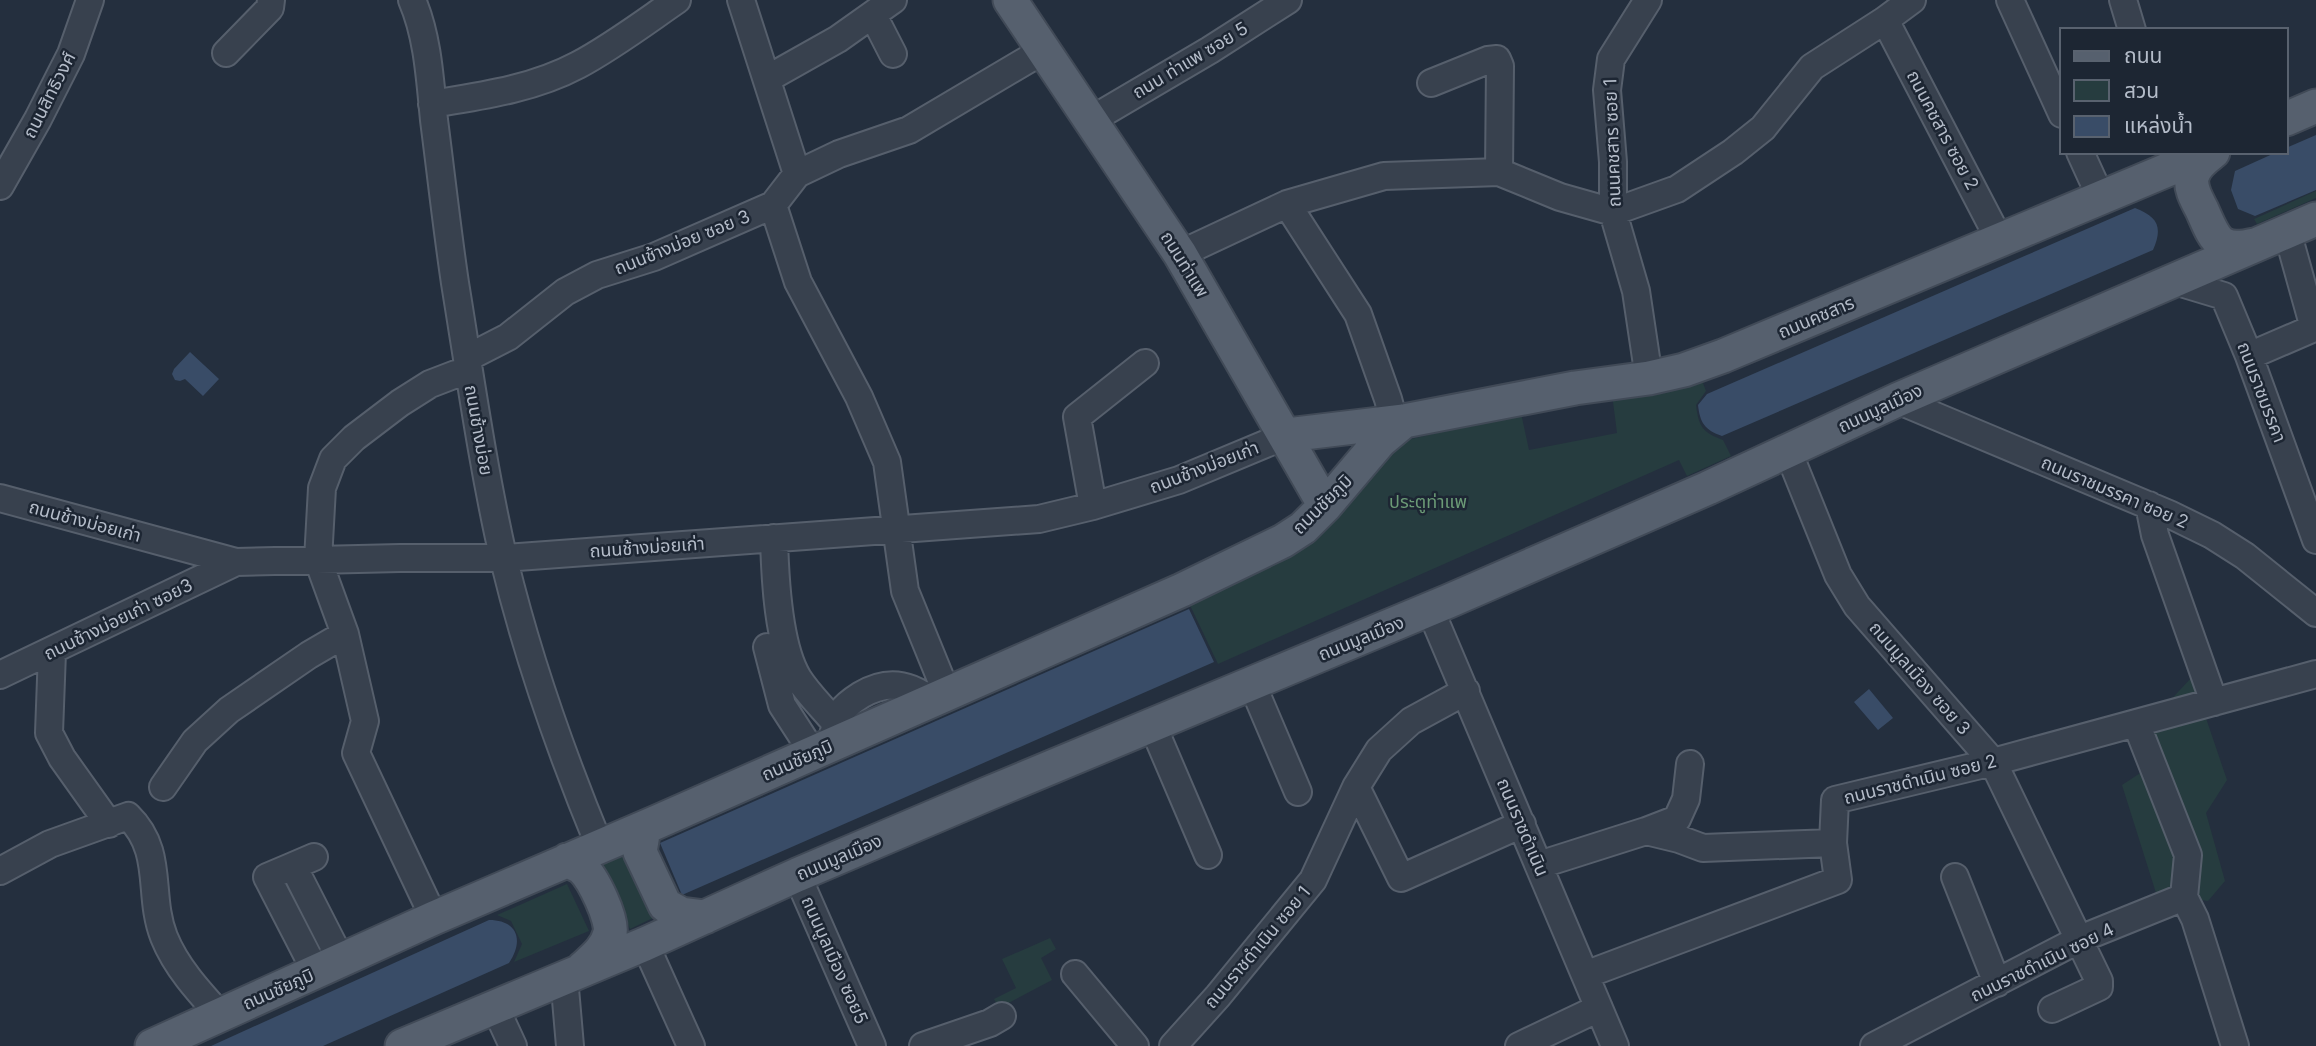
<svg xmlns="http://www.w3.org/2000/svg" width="2316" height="1046" font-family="Inter,'Noto Sans Thai',sans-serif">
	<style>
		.green { fill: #263c3f }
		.water { fill: #394c67 }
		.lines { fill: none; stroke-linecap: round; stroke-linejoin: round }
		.minor-casing { stroke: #565f6c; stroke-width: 30 }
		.major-casing { stroke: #414a57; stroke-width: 37 }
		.minor { stroke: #38414e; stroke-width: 26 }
		.major { stroke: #56606e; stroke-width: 33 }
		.labels { text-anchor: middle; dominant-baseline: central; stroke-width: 5; stroke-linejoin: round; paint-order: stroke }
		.street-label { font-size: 18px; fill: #b4bcc9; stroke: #1d2633 }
		.park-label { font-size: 18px; fill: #6b9a76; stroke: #1d2633 }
	</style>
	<rect width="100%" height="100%" fill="#242f3e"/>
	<path class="green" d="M2316,191v7l-59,26 -3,-5z
		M1701,378l5,13 -10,14c3,22 6,27 27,35l8,16 -44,20 -8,-16 -461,204 -31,-65 216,-158 118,-28 8,37 88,-17 -5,-39h50z
		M2192,677l35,103 -21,33 19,68 -17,20 -52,-8 -34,-108 29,-19 -1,-44z
		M624,851l31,66 -25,12 -30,-67z
		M567,884l22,47 -75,31 8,-18 -11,-23 -14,-6z
		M1050,938l6,11 -15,9 11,22 -53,28 -5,-9 22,-11 -14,-29z"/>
	<path class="water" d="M2316,135v55l-61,26 -17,-7 -7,-19 4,-19 42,-19h9v-4z
		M2135,208c23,9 28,19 18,42l-431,186c-17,-6 -22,-13 -24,-31l9,-11z
		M190,352l29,27 -16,17 -18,-17 -5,2 -5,-1 -3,-6 2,-5z
		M1189,609l25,53 -532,233 -22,-52z
		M1869,689l24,29 -15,12 -24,-28z
		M489,920c29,0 35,21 20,43l-186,83h-112z"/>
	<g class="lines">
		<g class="minor-casing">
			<path id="minor" d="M412,0c16,37 18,80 22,120 7,54 13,109 21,163 15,92 28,186 49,277 24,99 57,193 96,287
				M741,0l56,174
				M1648,0l-37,59 -4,31 6,72v50l23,79 13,87
				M2010,0l52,114
				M2123,0l9,30
				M873,15l20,39
				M1885,20l115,221
				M226,53l44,-45 1,-8
				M767,79l71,-40 55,-39
				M1431,83l57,-23 9,-1 3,7 -1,106
				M432,104c49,-8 101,-15 146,-39 34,-18 67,-43 99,-65
				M1091,120l119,-70 78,-50
				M2080,152l21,46
				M0,186l38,-67 33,-65 19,-54
				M1287,204l71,110 30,85 6,22
				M773,205l25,77 61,115 28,65 18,129 42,103
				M1180,254l107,-50 97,-28 115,-4 61,25 53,15 64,-23 56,-37 30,-24 49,-61 73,-47 27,-20
				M2171,280l53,16 25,60 67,184
				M2249,356l65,-28 -27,-97
				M467,358l41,-21 57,-45 32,-17 57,-18 119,-52 24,-31 42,-20 70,-24 135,-80
				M1897,400l272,114 43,21 33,21 71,57
				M1788,451l50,124 19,31 136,156 106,219v6l-47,22
				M0,498l236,64 164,-4h104l535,-39 54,-13 86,-26 108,-45
				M2149,505l6,30 59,167
				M1093,506l-16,-89 68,-54
				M774,538c1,39 4,107 24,140 10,16 26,31 38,46
				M1430,609l185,437
				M767,647l15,58 31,48
				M52,652l-3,81 13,25 47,66
				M0,675l236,-113
				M1258,698l40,94
				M2136,723l52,132 -4,42
				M1152,724l56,131
				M832,739c2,-8 4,-18 8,-26 5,-7 13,-13 21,-18 25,-15 48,-12 70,6
				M163,787l32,-46 34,-31 80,-55 36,-21
				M1356,787l45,91 121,-54
				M1646,831l31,-12 9,-20 4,-35
				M314,857l-21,9 48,94
				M1539,865l107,-34 33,8 24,9 130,-5 2,-43 158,-38 323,-88
				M293,866l-26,11 49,95
				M0,871l50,-27 78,-28c37,36 19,78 36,121 12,30 35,55 56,78
				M797,875l75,171
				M1955,877l42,106
				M434,918l-78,-165 9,-32 -20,-87 -27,-74 4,-72 11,-29 21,-21 46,-35 30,-19 26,-10 13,-2
				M645,944l46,102
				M1075,974l60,72
				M1585,975l253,-95 -5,-37
				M564,977l6,69
				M495,1007l18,39
				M923,1046l67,-23 12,-7
				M1173,1046l45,-50 95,-116 43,-93 23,-37 32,-29 55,-30
				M1519,1046l80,-38
				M1874,1046l206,-107 104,-42 11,22 40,127"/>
		</g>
		<g class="major-casing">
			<path id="major" d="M1010,0l170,254 145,252
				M2286,119l30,-13
				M2213,152c-9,7 -19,14 -21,26 -2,11 5,22 10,32 13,29 16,43 52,35
				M1287,435l117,-14 171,-33 74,-10 35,-8 39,-14 487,-204
				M644,828l-4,24 25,53 16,9 24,3
				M567,860c5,3 11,5 15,8 11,10 31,51 28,65 -4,16 -16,25 -27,35
				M152,1046l282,-128 223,-96 525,-232 101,-49 20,-13 22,-22 55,-65 24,-20
				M402,1046l243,-102 152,-69 190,-81 462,-193 259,-113 189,-88 419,-181"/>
		</g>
		<use href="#minor" class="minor"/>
		<use href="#major" class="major"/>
	</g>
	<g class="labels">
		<g class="street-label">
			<text transform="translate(1190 60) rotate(-31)">ถนน ท่าแพ ซอย 5</text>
			<text transform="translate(49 95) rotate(-63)">ถนนสิทธิวงศ์</text>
			<text transform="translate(1943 130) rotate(62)">ถนนคชสาร ซอย 2</text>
			<text transform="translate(1612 143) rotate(-92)">ถนนคชสาร ซอย 1</text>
			<text transform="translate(682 242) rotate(-22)">ถนนช้างม่อย ซอย 3</text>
			<text transform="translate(1185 264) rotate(58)">ถนนท่าแพ</text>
			<text transform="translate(1816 317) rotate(-23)">ถนนคชสาร</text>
			<text transform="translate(2262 392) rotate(69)">ถนนราชมรรคา</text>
			<text transform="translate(1880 408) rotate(-25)">ถนนมูลเมือง</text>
			<text transform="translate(479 430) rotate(80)">ถนนช้างม่อย</text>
			<text transform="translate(1204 467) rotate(-21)">ถนนช้างม่อยเก่า</text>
			<text transform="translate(2115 492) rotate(23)">ถนนราชมรรคา ซอย 2</text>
			<text transform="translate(1322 504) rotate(-45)">ถนนชัยภูมิ</text>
			<text transform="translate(85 521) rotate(15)">ถนนช้างม่อยเก่า</text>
			<text transform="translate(647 547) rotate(-4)">ถนนช้างม่อยเก่า</text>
			<text transform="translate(118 619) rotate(-26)">ถนนช้างม่อยเก่า ซอย3</text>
			<text transform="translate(1361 638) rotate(-22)">ถนนมูลเมือง</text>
			<text transform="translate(1920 678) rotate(49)">ถนนมูลเมือง ซอย 3</text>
			<text transform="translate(797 760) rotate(-24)">ถนนชัยภูมิ</text>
			<text transform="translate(1920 779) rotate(-14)">ถนนราชดำเนิน ซอย 2</text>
			<text transform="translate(1523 827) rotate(67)">ถนนราชดำเนิน</text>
			<text transform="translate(839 857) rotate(-23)">ถนนมูลเมือง</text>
			<text transform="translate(1257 947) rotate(-50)">ถนนราชดำเนิน ซอย 1</text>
			<text transform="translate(835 960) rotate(66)">ถนนมูลเมือง ซอย5</text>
			<text transform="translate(2042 962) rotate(-26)">ถนนราชดำเนิน ซอย 4</text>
			<text transform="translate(278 989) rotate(-24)">ถนนชัยภูมิ</text>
		</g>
		<g class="park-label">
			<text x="1428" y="501">ประตูท่าแพ</text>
		</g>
	</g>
	<rect x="2060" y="28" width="228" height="126" fill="#1d2633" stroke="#59626f" stroke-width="2"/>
	<rect x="2074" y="51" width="35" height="10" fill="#56606e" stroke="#59626f" stroke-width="2"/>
	<text x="2124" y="63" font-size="21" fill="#b4bcc9">ถนน</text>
	<rect x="2074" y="80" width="35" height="21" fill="#263c3f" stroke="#59626f" stroke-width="2"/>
	<text x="2124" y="98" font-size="21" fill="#b4bcc9">สวน</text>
	<rect x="2074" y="116" width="35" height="21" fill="#394c67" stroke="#59626f" stroke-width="2"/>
	<text x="2124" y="133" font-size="21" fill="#b4bcc9">แหล่งน้ำ</text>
</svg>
